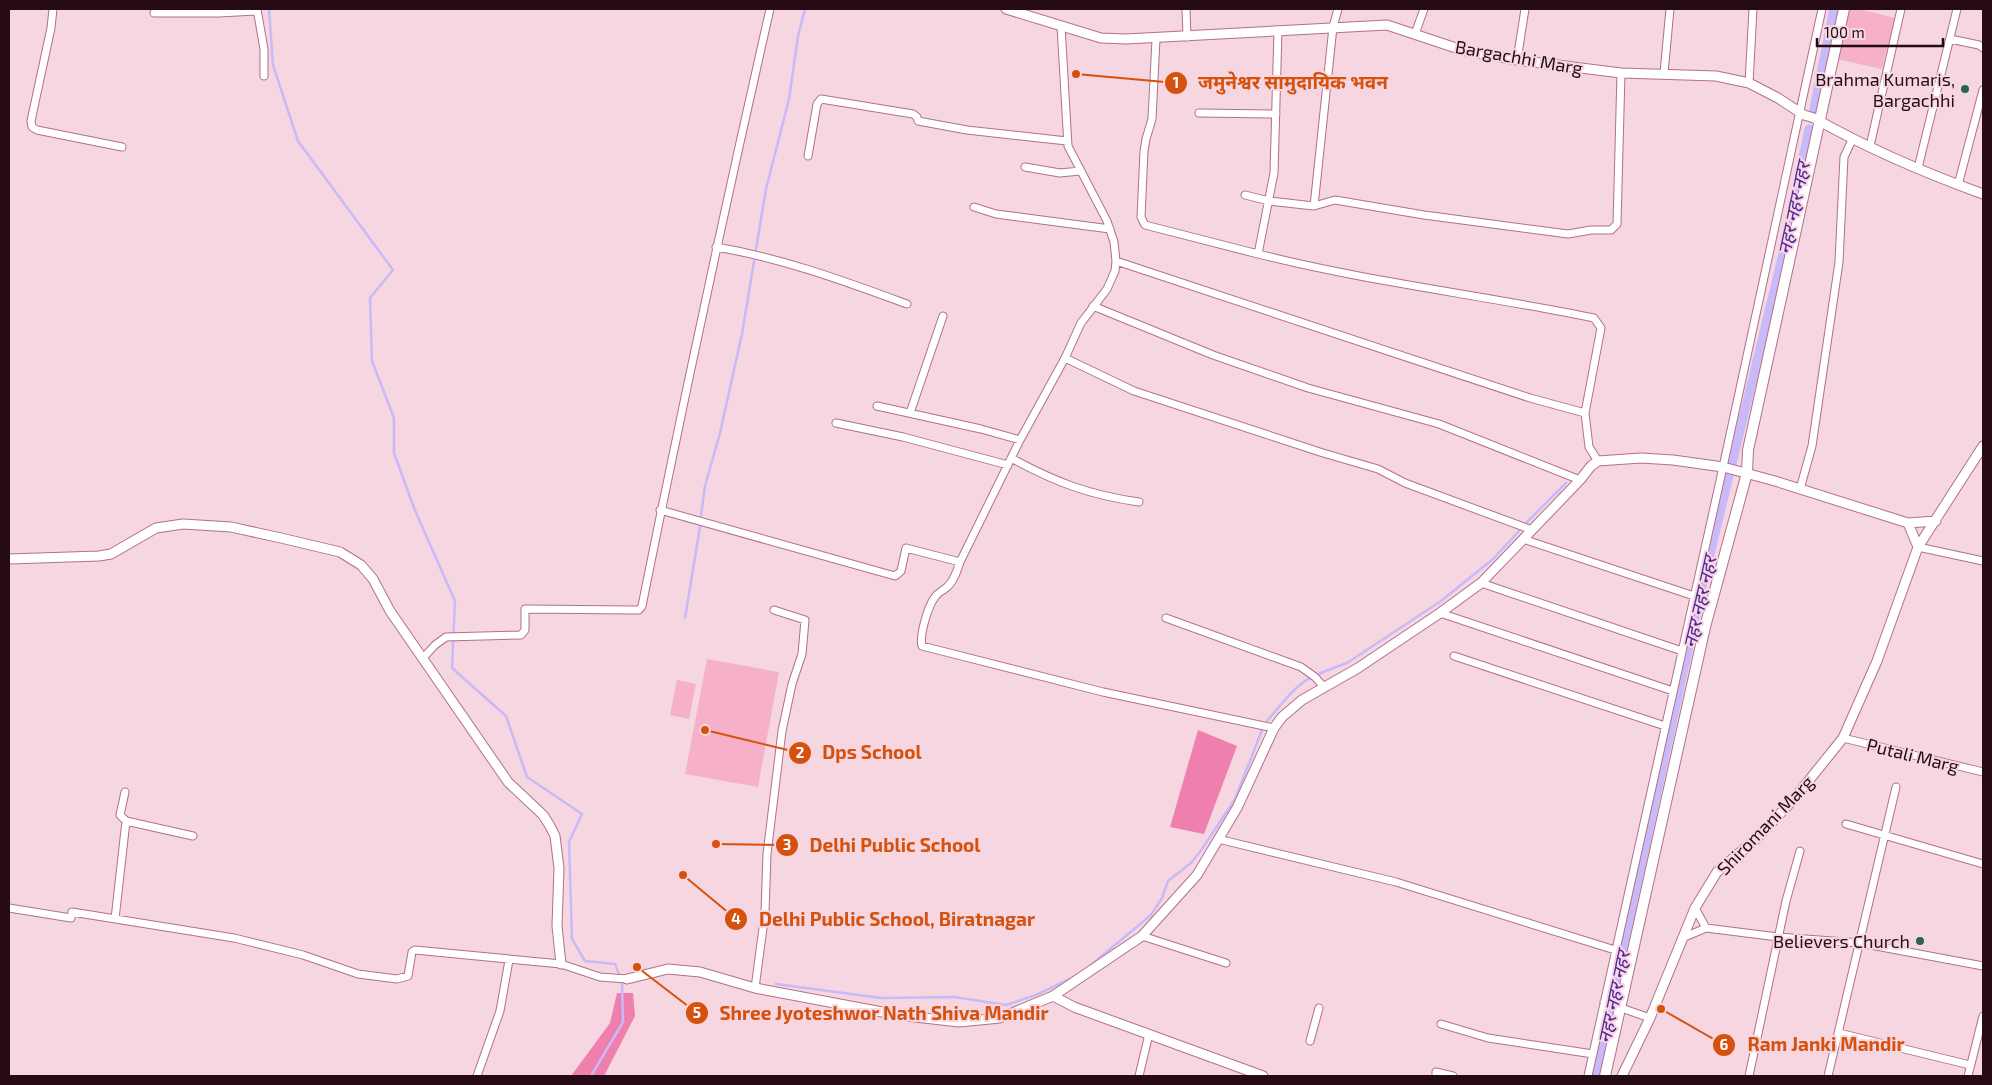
<svg xmlns="http://www.w3.org/2000/svg" width="1992" height="1085" font-family="'Exo 2','Noto Sans Devanagari',sans-serif">
	<style>
		.green { fill: #f6b0ca }
		.forest { fill: #ef7fad }
		.lines { fill: none; stroke-linecap: round; stroke-linejoin: round }
		.stream { stroke: #c8baf8; stroke-width: 2.5 }
		.canal { stroke: #c8baf8; stroke-width: 9 }
		.minor-casing { stroke: #b46f8a; stroke-width: 9 }
		.tertiary-casing { stroke: #b46f8a; stroke-width: 11 }
		.secondary-casing { stroke: #b46f8a; stroke-width: 12 }
		.minor { stroke: #fff; stroke-width: 7 }
		.tertiary { stroke: #fff; stroke-width: 9 }
		.secondary { stroke: #fff; stroke-width: 10 }
		.poi-dot { fill: #226556; stroke: #f5d6e1; stroke-width: 2 }
		.labels { text-anchor: middle; dominant-baseline: central; stroke-width: 4; stroke-linejoin: round; paint-order: stroke }
		.street-label { font-size: 18px; fill: #260b17; stroke: #f5d6e1 }
		.poi-label { font-size: 18px; fill: #260b17; stroke: #f5d6e1; text-anchor: end }
		.water-label { font-size: 19px; font-style: italic; fill: #54279b; stroke: #f5d6e1 }
		.leader { fill: none; stroke: #d5510d; stroke-width: 2 }
		.callout-dot { fill: #d5510d; stroke: #f5d6e1; stroke-width: 2 }
		.mark-label { font-size: 15px; text-anchor: middle; font-weight: bold; fill: #fff }
		.callout-label { font-size: 19px; text-anchor: middle; font-weight: bold; fill: #d5510d; stroke: #f5d6e1; stroke-width: 4; stroke-linejoin: round; paint-order: stroke }
	</style>
	<rect width="100%" height="100%" fill="#f5d6e1"/>
	<path class="green" d="M1849,9h10l36,9 -13,51 -45,-10z
		M707,659l72,13 -21,115 -73,-13z
		M677,680l19,4 -7,35 -19,-4z"/>
	<path class="forest" d="M1198,730l39,16 -33,88 -34,-7z
		M617,993h16l2,23 -31,60h-33l39,-53z"/>
	<g class="lines">
		<path class="stream" d="M269,9l4,56 25,76 95,129 -23,28 2,63 22,57v35l20,55 41,93 -3,67 54,48 21,61 55,37 -13,28 3,97 13,22 30,3 7,18 1,40 -32,54
			M701,516l4,-30 15,-53 22,-99 24,-145 23,-90 9,-63 7,-27
			M1527,522l39,-39
			M685,618l15,-91
			M1267,721c11,-12 21,-27 34,-37 11,-9 32,-16 46,-21l94,-62 52,-42 27,-29
			M1091,965l60,-50 11,-17 6,-17 23,-18 11,-14 33,-50 27,-69
			M776,984l105,14 73,-1 52,8 30,-10 38,-18"/>
		<path class="canal" d="M1814,109l20,-100
			M1595,1076l105,-481 84,-345 25,-121"/>
		<g class="minor-casing">
			<path id="minor" d="M53,9l-2,19 -20,93 1,6 5,3 85,17
				M257,9l7,40v27
				M1186,9l1,28
				M154,13h65l38,-2
				M1278,30l-4,143 -16,81c111,28 224,41 336,64l7,10 -16,85
				M1415,34l9,-25
				M1156,39l-4,80 -6,20 -2,12 -3,66 4,8 113,29
				M1950,39l29,6 4,3
				M1517,60l8,-51
				M1664,73l6,-64
				M1749,83l4,-74
				M1199,113l77,1
				M1870,146l31,-137
				M808,156l9,-52 4,-5 92,15 4,3 1,4 49,9 100,11
				M1025,167l35,6 20,-2
				M1918,168l39,-159
				M1958,185l25,-95
				M1245,195l24,6 45,5 21,-6 89,15 144,19 23,-4h20l6,-6 4,-151
				M1314,206l19,-179 5,-18
				M974,207l22,7 114,15
				M716,247c66,11 128,34 191,57
				M1116,261l414,137 55,15 4,34 9,14
				M1093,306l120,49 95,33 131,36 141,56
				M1065,358l69,33 189,62 55,16 27,14 127,47
				M877,406l104,23 39,11
				M910,413l33,-97
				M836,423l67,14 105,28
				M1011,458c44,24 78,37 128,44
				M1800,489l12,-43 27,-184 5,-105 9,-19
				M660,510l235,66 6,-5 5,-23 54,14 60,-122 45,-82 16,-35 26,-34 8,-18 1,-10 -2,-19 -7,-21 -39,-75 -7,-120
				M1523,539l171,57
				M1918,547l65,14
				M960,562c-3,9 -6,19 -13,25 -4,4 -9,5 -12,10 -7,9 -16,39 -13,49l181,46 171,36
				M1481,583l201,68
				M1440,613l233,78
				M1166,618l135,49 14,10 9,10
				M1454,656l211,70
				M423,658l12,-13 11,-8 75,-2 4,-5v-21l109,1h5l3,-4c40,-199 83,-399 128,-597
				M1843,738l140,34
				M126,821l67,15
				M1846,824l137,40
				M1218,839l178,43 219,68
				M9,908l62,10 1,-6 162,26 69,17 55,19 39,5 11,-3 4,-24 3,-2 146,14 39,13 27,2
				M1695,908l11,20 72,9 82,6 123,23
				M115,919l11,-98 -6,-6 5,-23
				M1142,936l84,27
				M1682,938l24,-10
				M755,988l10,-75 2,-59 15,-123 10,-47 10,-30 3,-34 -31,-10
				M1604,1002l46,16
				M1441,1024l47,14 105,16
				M1839,1033l131,32
				M1310,1041l9,-33
				M477,1076l23,-65 9,-51
				M1139,1076l10,-42
				M1436,1076v-4l17,4
				M1588,1076l135,-609 99,-458
				M1749,1076l37,-175 14,-50
				M1828,1076l68,-289
				M1968,1076l15,-60"/>
		</g>
		<g class="tertiary-casing">
			<path id="tertiary" d="M1006,9l95,29 25,1 261,-14 75,25 55,10 104,13 95,3 33,7 29,15 26,17 10,3c53,30 111,55 169,76
				M1908,523l10,24
				M9,559l90,-3 12,-2 45,-26 27,-4 48,3 50,11 59,14 21,13 12,14 17,32 118,171 35,33 7,11 5,10 4,32 -2,58 4,38
				M627,979l41,-10 32,3 55,16 143,27 61,7 41,-4 53,-22 89,-60 55,-61 40,-67 37,-80 8,-11 20,-17 56,-32 82,-55 41,-30 99,-103 11,-14 7,-5 43,-3 32,2 50,7 52,14 133,42 28,-2
				M1053,996l21,11 189,69
				M1622,1076l28,-58 45,-110 22,-36 39,-33 38,-40 49,-61 34,-77 41,-114 65,-101"/>
		</g>
		<g class="secondary-casing">
			<path id="secondary" d="M1605,1076l100,-449 42,-154 1,-23 96,-441"/>
		</g>
		<use href="#minor" class="minor"/>
		<use href="#tertiary" class="tertiary"/>
		<use href="#secondary" class="secondary"/>
	</g>
	<g class="poi-dot">
		<circle cx="1965" cy="89" r="5"/>
		<circle cx="1920" cy="941" r="5"/>
	</g>
	<g class="labels">
		<g class="street-label">
			<text transform="translate(1519 57) rotate(10)">Bargachhi Marg</text>
			<text transform="translate(1913 755) rotate(14)">Putali Marg</text>
			<text transform="translate(1765 825) rotate(-46)">Shiromani Marg</text>
		</g>
		<g class="poi-label">
			<text x="1955" y="79">Brahma Kumaris,<tspan x="1955" dy="21">Bargachhi</tspan></text>
			<text x="1910" y="941">Believers Church</text>
		</g>
		<g class="water-label">
			<text transform="translate(1793 208) rotate(-78)">नहर नहर नहर</text>
			<text transform="translate(1699 602) rotate(-77)">नहर नहर नहर</text>
			<text transform="translate(1613 997) rotate(-78)">नहर नहर नहर</text>
		</g>
	</g>
	<path class="leader" d="M1076 74L1176 83M705 730L800 753M716 844L787 845M683 875L736 919M637 967L697 1013M1661 1009L1724 1045"/>
	<g class="callout-dot">
		<circle cx="1076" cy="74" r="5"/>
		<circle cx="705" cy="730" r="5"/>
		<circle cx="716" cy="844" r="5"/>
		<circle cx="683" cy="875" r="5"/>
		<circle cx="637" cy="967" r="5"/>
		<circle cx="1661" cy="1009" r="5"/>
		<circle cx="1176" cy="83" r="12"/>
		<circle cx="800" cy="753" r="12"/>
		<circle cx="787" cy="845" r="12"/>
		<circle cx="736" cy="919" r="12"/>
		<circle cx="697" cy="1013" r="12"/>
		<circle cx="1724" cy="1045" r="12"/>
	</g>
	<g class="mark-label">
		<text x="1176" y="88">1</text>
		<text x="800" y="758">2</text>
		<text x="787" y="850">3</text>
		<text x="736" y="924">4</text>
		<text x="697" y="1018">5</text>
		<text x="1724" y="1050">6</text>
	</g>
	<g class="callout-label">
		<text x="1293" y="89">जमुनेश्वर सामुदायिक भवन</text>
		<text x="872" y="759">Dps School</text>
		<text x="895" y="852">Delhi Public School</text>
		<text x="897" y="926">Delhi Public School, Biratnagar</text>
		<text x="884" y="1020">Shree Jyoteshwor Nath Shiva Mandir</text>
		<text x="1826" y="1051">Ram Janki Mandir</text>
	</g>
	<rect width="1992" height="1085" fill="none" stroke="#260b17" stroke-width="20"/>
	<path d="M1817 38v8h126v-8" fill="none" stroke="#260b17" stroke-width="2.5"/>
	<text x="1824" y="38" font-size="15" fill="#260b17" stroke="#f5d6e1" stroke-width="4" paint-order="stroke">100 m</text>
</svg>
